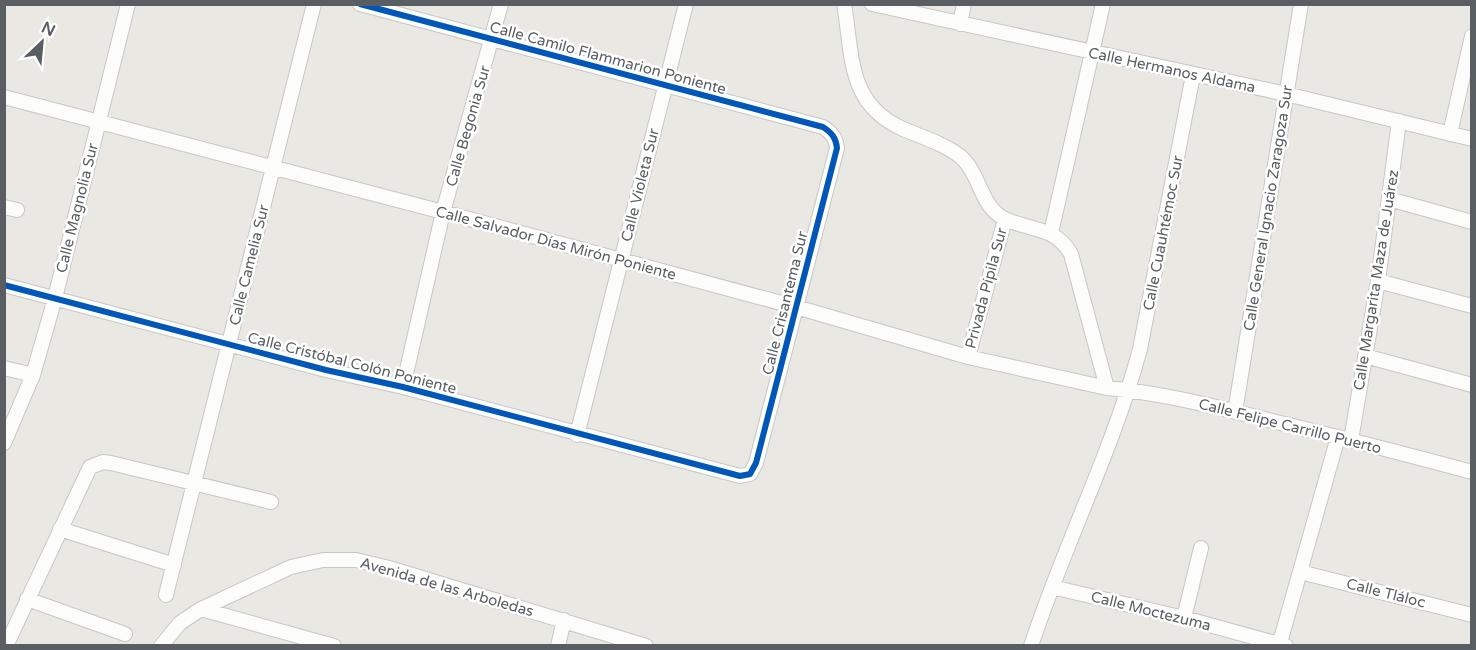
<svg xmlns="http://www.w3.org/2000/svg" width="1476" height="650" font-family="'Varela Round',sans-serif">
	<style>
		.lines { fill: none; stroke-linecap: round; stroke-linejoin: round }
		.minor-casing { stroke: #c7c7c7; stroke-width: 16 }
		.minor { stroke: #fcfcfb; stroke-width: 14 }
		.cycleway-casing { stroke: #fff; stroke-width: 10 }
		.cycleway { stroke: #0057b8; stroke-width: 6 }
		.labels { text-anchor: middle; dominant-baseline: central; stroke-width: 5; stroke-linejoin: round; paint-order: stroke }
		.street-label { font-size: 15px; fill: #585e62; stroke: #fff }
	</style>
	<rect width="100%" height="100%" fill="#eae8e2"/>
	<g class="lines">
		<g class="minor-casing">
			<path id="minor" d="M844,4c9,52 3,100 59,125 19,8 42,15 58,28 20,18 19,50 44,62 26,12 50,7 66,35l36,134
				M872,4l414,90 186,45
				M960,24l4,-20
				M4,97l439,115 353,95 172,50 139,31c55,5 111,19 165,33 67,16 133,33 200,51
				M1450,134l22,-98
				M1389,199l83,23
				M4,207l13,3
				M1051,233l52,-229
				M1378,281l94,25
				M4,285l322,85 77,17 337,89 10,-2 6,-11 81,-315c-1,-10 -5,-15 -14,-21l-463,-123
				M1365,356l107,29
				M968,357l37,-138
				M4,368l29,7
				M403,387l40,-175 58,-208
				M1235,412l66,-408
				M577,435l109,-431
				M1351,440l27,-159 21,-160
				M4,443l29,-68 22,-77 73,-294
				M60,529l114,36
				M1300,572l172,43
				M1052,587l132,31 102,28
				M166,595l148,-591
				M27,599l98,35
				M201,609l133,37
				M1184,618l17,-70
				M6,646l84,-179 13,-5 8,1 160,39
				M161,646l19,-23 21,-14 90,-42 32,-7h33l33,8 257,78
				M558,646l6,-26
				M1031,646c33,-101 82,-196 109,-297l53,-274
				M1279,646l59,-209"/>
		</g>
		<use href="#minor" class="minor"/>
		<g class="cycleway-casing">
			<path id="cycleway" d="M4,285l322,85 77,17 337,89 10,-2 6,-11 81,-315c-1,-10 -5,-15 -14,-21l-463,-123"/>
		</g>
		<use href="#cycleway" class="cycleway"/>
	</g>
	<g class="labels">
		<g class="street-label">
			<text transform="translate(608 58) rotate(15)">Calle Camilo Flammarion Poniente</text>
			<text transform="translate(1172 70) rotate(12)">Calle Hermanos Aldama</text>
			<text transform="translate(468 126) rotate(-74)">Calle Begonia Sur</text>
			<text transform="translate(640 185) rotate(-76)">Calle Violeta Sur</text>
			<text transform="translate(77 208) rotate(-76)">Calle Magnolia Sur</text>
			<text transform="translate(1268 208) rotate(-81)">Calle General Ignacio Zaragoza Sur</text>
			<text transform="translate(1163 233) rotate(-79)">Calle Cuauhtémoc Sur</text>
			<text transform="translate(556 243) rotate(15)">Calle Salvador Días Mirón Poniente</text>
			<text transform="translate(249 265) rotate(-76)">Calle Camelia Sur</text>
			<text transform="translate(1376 280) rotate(-81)">Calle Margarita Maza de Juárez</text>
			<text transform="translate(986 288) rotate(-75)">Privada Pípila Sur</text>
			<text transform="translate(785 303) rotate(-76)">Calle Crisantema Sur</text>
			<text transform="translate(352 363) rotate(14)">Calle Cristóbal Colón Poniente</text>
			<text transform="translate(1290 426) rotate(14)">Calle Felipe Carrillo Puerto</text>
			<text transform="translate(447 587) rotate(16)">Avenida de las Arboledas</text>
			<text transform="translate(1386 593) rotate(14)">Calle Tláloc</text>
			<text transform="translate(1151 611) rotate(14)">Calle Moctezuma</text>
		</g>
	</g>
	<rect width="1476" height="650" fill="none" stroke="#585e62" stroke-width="12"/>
	<g transform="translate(42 42) rotate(26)" stroke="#ffffff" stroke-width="4.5" paint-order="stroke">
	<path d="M0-4.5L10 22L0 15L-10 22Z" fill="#585e62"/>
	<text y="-9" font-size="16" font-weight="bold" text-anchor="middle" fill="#585e62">N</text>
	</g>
</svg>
